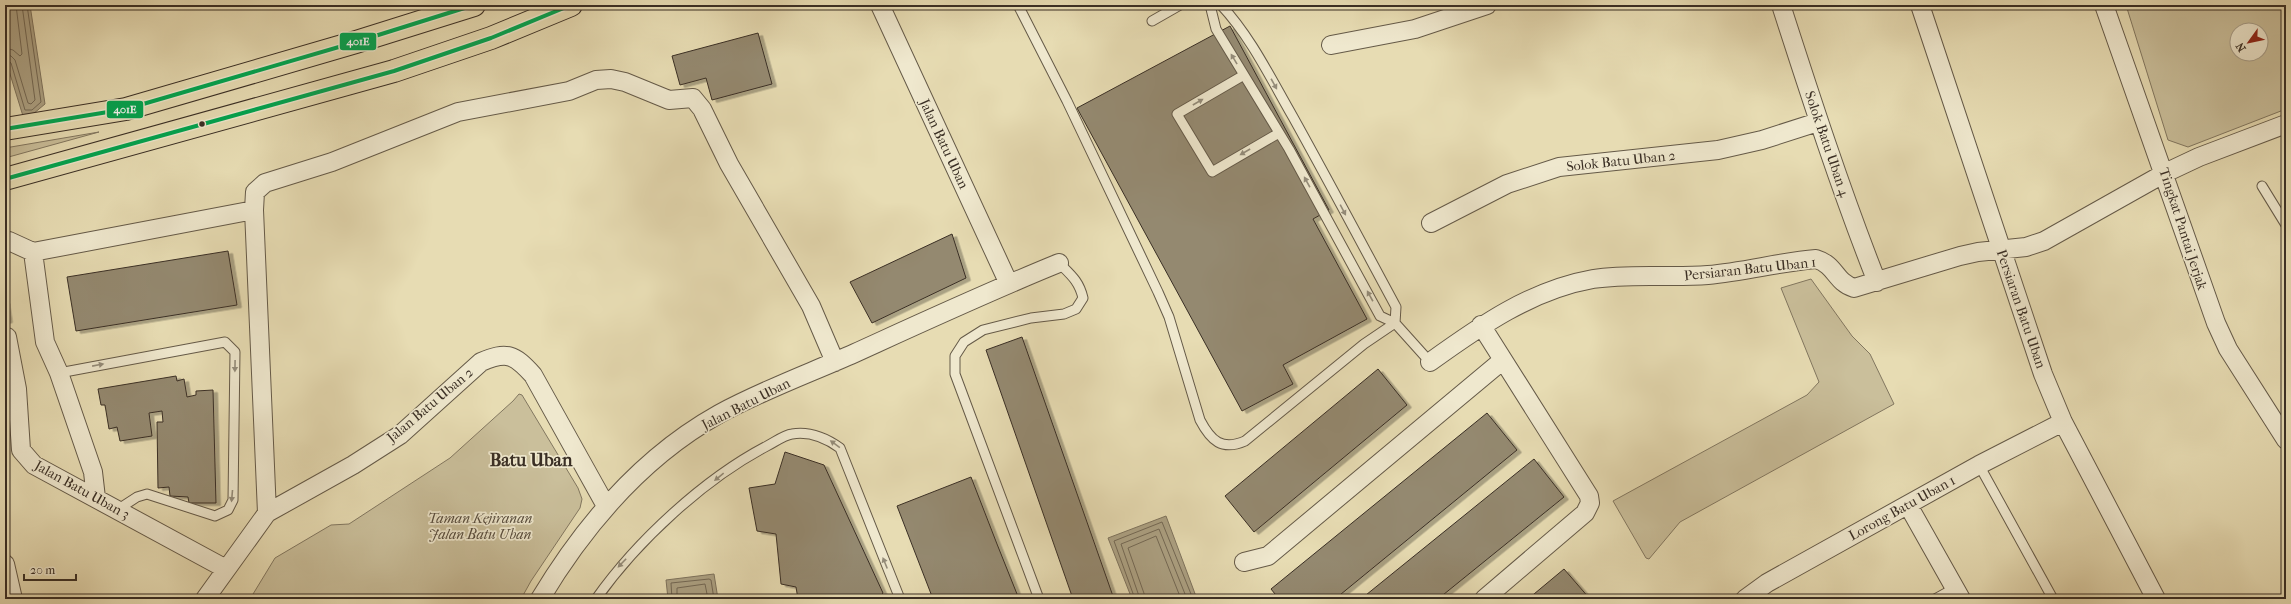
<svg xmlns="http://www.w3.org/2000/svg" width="2291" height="604" font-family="'IM FELL French Canon',serif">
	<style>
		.green { fill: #cabf9b; stroke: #827760; fill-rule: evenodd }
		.water { fill: #aca183; stroke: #7e735d }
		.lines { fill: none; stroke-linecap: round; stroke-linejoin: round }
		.shore { stroke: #736854; stroke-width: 1 }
		.building { fill: #94896f; stroke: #3a2f25; filter: url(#shadow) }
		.service-casing { stroke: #655a48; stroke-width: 11 }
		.minor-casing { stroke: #655a48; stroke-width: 20 }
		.trunk-casing { stroke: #3a2f25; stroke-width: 24 }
		.service { stroke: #efe8ce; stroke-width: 9 }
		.minor { stroke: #efe8ce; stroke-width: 18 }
		.trunk { stroke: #e7dcb3; stroke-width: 22 }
		.bus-1-casing { stroke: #efe8ce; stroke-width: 7 }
		.bus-1 { stroke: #00a651; stroke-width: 4 }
		.oneway { fill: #948c7a }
		.bus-dot { fill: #3a2f25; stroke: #efe8ce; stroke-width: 1.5 }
		.labels { text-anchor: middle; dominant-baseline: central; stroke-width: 3.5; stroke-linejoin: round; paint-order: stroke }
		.street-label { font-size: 14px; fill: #3a2f25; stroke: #efe8ce }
		.park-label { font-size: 14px; font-style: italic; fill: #574c3d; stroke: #efe8ce }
		.district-label { font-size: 18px; font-weight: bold; fill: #3a2f25; stroke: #efe8ce }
		.line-badge { stroke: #efe8ce; stroke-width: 1.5 }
		.badge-label { font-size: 11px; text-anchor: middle; font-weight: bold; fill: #fff }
	</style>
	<defs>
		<filter id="shadow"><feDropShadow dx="4.5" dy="2.5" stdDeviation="0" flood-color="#0004"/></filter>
	</defs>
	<rect width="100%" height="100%" fill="#e7dcb3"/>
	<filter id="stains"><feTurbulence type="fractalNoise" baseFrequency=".005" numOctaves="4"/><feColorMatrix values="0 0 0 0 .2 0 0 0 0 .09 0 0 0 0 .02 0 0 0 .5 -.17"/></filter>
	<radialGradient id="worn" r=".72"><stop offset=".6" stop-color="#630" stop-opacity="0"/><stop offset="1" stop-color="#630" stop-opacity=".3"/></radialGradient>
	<path class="green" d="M2126,5h160v104l-98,38 -20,-7zM2237,30h24v24h-24z
		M99,132l-94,26v-10z
		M1811,279l41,57 18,18 24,50 -214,118 -31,37 -3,-1 -33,-57 194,-106 12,-13 -38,-94z
		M519,394l3,1 56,93 4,11 -2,9 -49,73 -10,18h-271l25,-41 56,-33 18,-1 101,-66 63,-57z"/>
	<path class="water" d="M5,5h25l15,99 -12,10 -10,2 -18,-58z
		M1166,516l31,83h-65l-24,-61z
		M714,574l4,25h-50l-2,-19z"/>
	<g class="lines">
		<path class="shore" d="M5,48l8,2 7,6 2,-2 -6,-49
			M5,54l6,2 4,4 13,43 3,1 4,-4 -13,-95
			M5,59l6,4 14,47h7l9,-8 -14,-97
			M672,599l-1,-16 38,-4 2,1 3,19
			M677,599v-11l28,-4 3,15
			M1135,599l-21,-58 48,-19 31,77
			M1140,599l-19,-55 38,-15 28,70
			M1146,599l-18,-51 28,-12 25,63"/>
	</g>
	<path class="building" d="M1230,26l99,184 -16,9 54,100 -84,46 10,19 -51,27 -165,-303z
		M758,33l14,51 -60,16 -6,-22 -26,7 -8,-29z
		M952,234l14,44 -94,45 -22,-41z
		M228,251l9,54 -161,26 -9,-54z
		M5,301l3,19 -3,1z
		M1022,337l92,262h-41l-36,-103 -51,-146z
		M1378,369l29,36 -153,127 -29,-36z
		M176,376l1,5 7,-2 3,18 9,-2v-4l17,-1 3,113h-27l-1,-6 -18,-1 -1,-9 -11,1 -1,-66h6l-1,-11 -13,2 3,23 -32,5 -3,-14 -8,2 -4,-24h-4l-3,-16z
		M1487,413l30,37 -182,149h-56l-8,-10z
		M785,452l39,13 59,128 -5,6h-80l-2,-12 -15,-3 -5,-50 -19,-3 -8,-43 26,-4z
		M1534,459l30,38 -126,102h-77z
		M971,477l26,67 22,55h-86l-36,-93z
		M1564,569l26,30h-62z"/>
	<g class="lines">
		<g class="service-casing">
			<path id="service" d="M1018,5l49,96 91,191 11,25 31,103c11,21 22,31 45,21l119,-97 31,-21
				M1210,5l6,24 73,120 91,167 15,7 35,39
				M1221,5c30,32 50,74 72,112 35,63 69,127 103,190l-1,16
				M1152,21l28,-16
				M1244,75l-67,39 35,58 67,-39
				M2262,186l24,39
				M59,373l166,-31 10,10 -2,148 -5,10 -13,6 -68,-22 -10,3 -20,13
				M1979,465l74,134
				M596,599c41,-58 108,-120 171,-153 8,-4 17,-11 25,-12 18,-3 34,4 48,14l60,151
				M1039,599l-84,-225v-18l9,-14 19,-12 48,-12 33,-4 12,-5 7,-11c-4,-17 -12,-23 -24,-35
				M1935,599l20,-11"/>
		</g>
		<g class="minor-casing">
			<path id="minor" d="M880,5l129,279
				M1781,5c30,93 60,186 96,277
				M1920,5l123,369 20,48 93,177
				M2104,5l112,318 12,26 58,91
				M1331,45l84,-16 72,-24
				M1431,223l76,-39 52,-17 159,-17 44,-10 56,-18
				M5,242l4,-1 24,11
				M33,252l12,90 14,31 34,99 3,26
				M33,252l221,-42
				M1481,325l108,171 1,7 -5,10 -101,86
				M7,337l10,52 4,61 13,15 192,104
				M1430,362c50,-36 101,-72 163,-83 38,-6 77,-1 115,-4 36,-3 72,-13 108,-16 20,6 19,23 38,29l106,-32 18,-4 48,-5 18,-6 121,-68 34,-16 87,-33
				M1908,505l53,94
				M267,513l-13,-303 1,-18 10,-9 67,-21 126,-50 111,-21 27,-11 15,-1 14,3 44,18 24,-2 9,11 27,55 82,142 24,56
				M1244,562l24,-6 235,-196
				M5,564l8,35
				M205,599l62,-86 86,-48 47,-30 81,-73c26,-11 33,-8 52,13l73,131
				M540,599c45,-75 102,-142 179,-185 44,-24 91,-41 136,-61 68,-31 135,-62 204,-90
				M1745,599l22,-16 212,-118 84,-43"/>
		</g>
		<g class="trunk-casing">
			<path id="trunk" d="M5,129l121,-20 230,-67 118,-37
				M5,179l389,-108 97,-33 80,-33"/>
		</g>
		<use href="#service" class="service"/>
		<use href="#minor" class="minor"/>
		<use href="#trunk" class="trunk"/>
		<g class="bus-1-casing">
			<path id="bus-1" d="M5,129l121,-20 230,-67 118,-37
				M5,179l389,-108 97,-33 80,-33"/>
		</g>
		<use href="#bus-1" class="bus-1"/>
	</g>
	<defs><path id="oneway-solid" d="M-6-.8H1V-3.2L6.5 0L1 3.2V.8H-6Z"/></defs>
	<g class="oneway">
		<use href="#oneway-solid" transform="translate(1234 59) rotate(-121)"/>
		<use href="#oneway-solid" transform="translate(1274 84) rotate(61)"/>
		<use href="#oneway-solid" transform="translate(1198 102) rotate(-30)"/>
		<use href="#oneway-solid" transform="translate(1245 152) rotate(150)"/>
		<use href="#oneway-solid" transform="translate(1307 182) rotate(-119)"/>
		<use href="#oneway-solid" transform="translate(1343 210) rotate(62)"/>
		<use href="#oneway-solid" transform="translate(1370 296) rotate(-119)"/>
		<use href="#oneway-solid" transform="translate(98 365) rotate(-11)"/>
		<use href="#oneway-solid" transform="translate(235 366) rotate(91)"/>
		<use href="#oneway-solid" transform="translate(835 444) rotate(-144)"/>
		<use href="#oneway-solid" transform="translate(719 477) rotate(141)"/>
		<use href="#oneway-solid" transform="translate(232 496) rotate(95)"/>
		<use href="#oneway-solid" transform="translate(622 563) rotate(134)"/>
		<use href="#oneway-solid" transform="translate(885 563) rotate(-112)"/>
	</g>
	<circle class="bus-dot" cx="202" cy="124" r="3.5"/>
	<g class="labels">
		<g class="street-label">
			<text transform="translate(944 144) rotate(65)">Jalan Batu Uban</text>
			<text transform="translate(1827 144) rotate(71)">Solok Batu Uban 4</text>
			<text transform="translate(1621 161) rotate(-6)">Solok Batu Uban 2</text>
			<text transform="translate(2183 229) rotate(72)">Tingkat Pantai Jerjak</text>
			<text transform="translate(1750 269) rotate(-6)">Persiaran Batu Uban 1</text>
			<text transform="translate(2021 309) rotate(71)">Persiaran Batu Uban</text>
			<text transform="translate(746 404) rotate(-27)">Jalan Batu Uban</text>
			<text transform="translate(430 405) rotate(-40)">Jalan Batu Uban 2</text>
			<text transform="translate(82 490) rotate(29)">Jalan Batu Uban 3</text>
			<text transform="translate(1902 508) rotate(-29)">Lorong Batu Uban 1</text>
		</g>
		<g class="park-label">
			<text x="480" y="518">Taman Kejiranan<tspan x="480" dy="16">Jalan Batu Uban</tspan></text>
		</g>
		<g class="district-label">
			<text x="531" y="460">Batu Uban</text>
		</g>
	</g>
	<g class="line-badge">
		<rect x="339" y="32" width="38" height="19" rx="4" fill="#00a651"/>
		<rect x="106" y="100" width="38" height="19" rx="4" fill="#00a651"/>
	</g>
	<g class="badge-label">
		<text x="358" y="45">401E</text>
		<text x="125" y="113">401E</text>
	</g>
	<rect width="2291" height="604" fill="none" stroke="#e7dcb3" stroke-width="20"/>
	<rect x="6" y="6" width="2279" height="592" fill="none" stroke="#3a2f25" stroke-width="2"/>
	<rect x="10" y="10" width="2271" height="584" fill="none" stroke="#3a2f25"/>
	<g transform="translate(2249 42) rotate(237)"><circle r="19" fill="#efe8ce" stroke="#a79e8a"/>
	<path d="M0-3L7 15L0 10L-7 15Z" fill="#8f2418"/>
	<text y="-6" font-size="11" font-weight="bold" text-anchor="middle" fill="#3a2f25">N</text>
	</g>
	<path d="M24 574v6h52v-6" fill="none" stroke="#3a2f25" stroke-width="2"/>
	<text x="30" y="574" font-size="12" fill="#3a2f25" stroke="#efe8ce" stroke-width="3" paint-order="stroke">20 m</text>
	<rect width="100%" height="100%" filter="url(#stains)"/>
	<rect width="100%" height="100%" fill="url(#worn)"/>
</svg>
